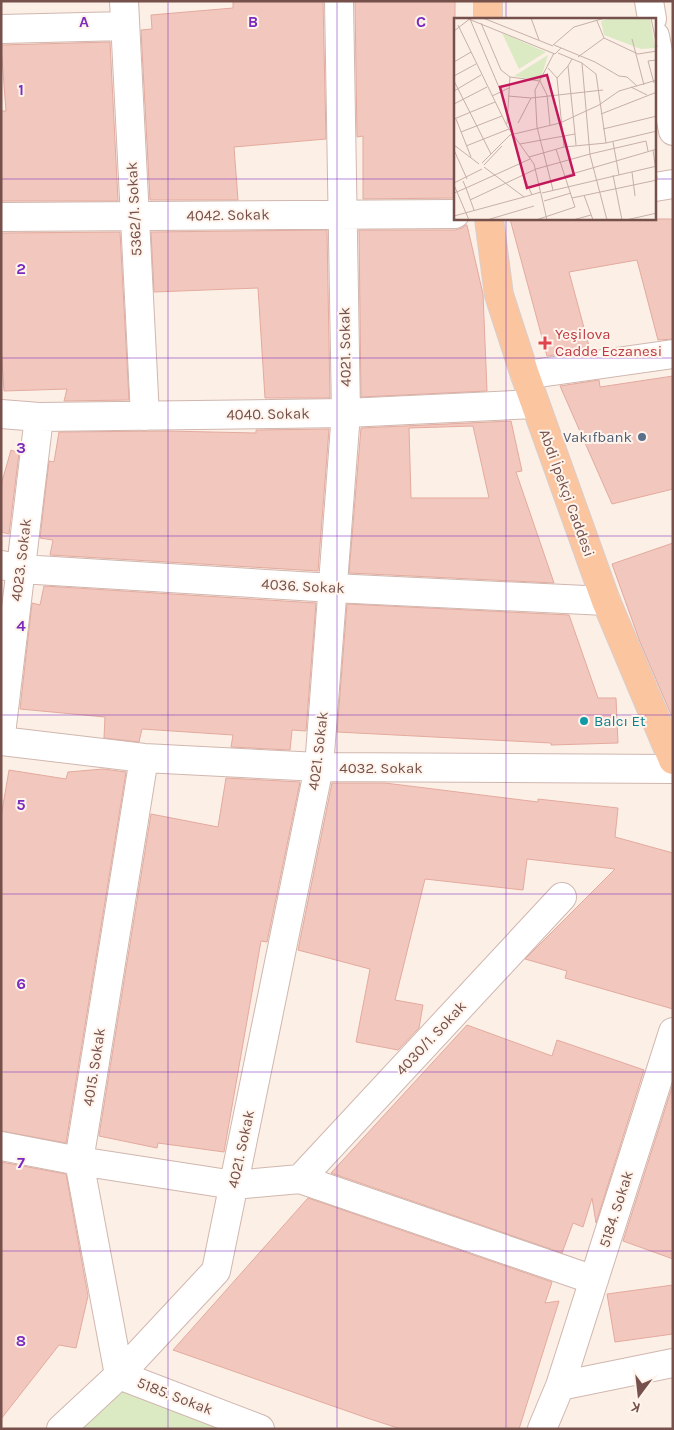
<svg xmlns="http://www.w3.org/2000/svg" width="674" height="1430" font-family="Karla,sans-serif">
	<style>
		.green { fill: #dceac4 }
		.building { fill: #f2c7be; stroke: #e4aa9e; fill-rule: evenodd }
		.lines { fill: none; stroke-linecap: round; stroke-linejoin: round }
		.minor-casing { stroke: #d0b7af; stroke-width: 30 }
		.major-casing { stroke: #d9cecd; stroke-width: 30 }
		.minor { stroke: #fff; stroke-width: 28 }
		.major { stroke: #fac59f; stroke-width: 28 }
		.grid { fill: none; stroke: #7b2cbf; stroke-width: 1; stroke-opacity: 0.55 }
		.health-dot { fill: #e0444e; stroke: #fff4ec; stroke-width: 2 }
		.service-dot { fill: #5c6f8a; stroke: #fff4ec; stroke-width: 2 }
		.culture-dot { fill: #0f9aa8; stroke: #fff4ec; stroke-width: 2 }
		.labels { text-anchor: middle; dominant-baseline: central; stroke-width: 4; stroke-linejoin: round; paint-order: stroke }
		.street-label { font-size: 15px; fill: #76514b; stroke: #fff4ec }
		.health-label { font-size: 15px; fill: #be3a42; stroke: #fff4ec; text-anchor: start }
		.service-label { font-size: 15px; fill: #4e5e75; stroke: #fff4ec; text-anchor: end }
		.culture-label { font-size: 15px; fill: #0d838f; stroke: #fff4ec; text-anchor: start }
		.inset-road { fill: none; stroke: #c6b0a8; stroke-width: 1 }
		.view { fill: #c2185b; fill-opacity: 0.15; stroke: #c2185b; stroke-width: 2.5 }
		.inset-edge { fill: none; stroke: #76514b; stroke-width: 2.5 }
		.grid-label { font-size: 16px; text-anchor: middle; font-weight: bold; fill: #7b2cbf; stroke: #fff4ec; stroke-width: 4; stroke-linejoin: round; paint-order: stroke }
	</style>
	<rect width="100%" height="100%" fill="#fcefe6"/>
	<path class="green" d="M119,1375l116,54h-159z"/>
	<path class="building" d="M233,1h90l3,138 -92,8 4,53h-88l-9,-170 11,-1 -1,-14 82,-7z
		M355,1h100v197l-92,1v-63l-6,1z
		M110,42l8,159h-117v-90h5l-5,-66z
		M510,219h163v120l-15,1 -21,-80 -68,12 21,78 -43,6z
		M466,225h1l16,69 4,97 -126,6 -2,-167h96l7,-2z
		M327,230l3,168h-65l-7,-110 -104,4 -3,-60z
		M120,232l9,168 -65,1 3,-12 -63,2 -3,-45v-113z
		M673,376v113l-61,15 -52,-118 39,-6 1,7z
		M511,421l11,50 -6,1 38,111 -205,-10 12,-145zM473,426l16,72h-78l-2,-70z
		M329,429l-11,142 -268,-16 3,-15 -13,-2 9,-77 5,1 5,-30 108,-1 89,2v-3z
		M11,450l8,3 -10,81 -8,-2v-47z
		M673,543v176l-33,-77 -28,-78z
		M44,586l272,17 -10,128 -14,-1 -2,20 -59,-3 2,-12 -91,-6 -3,13 -35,-4 1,-21 -85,-8 12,-106 8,2z
		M347,604l222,11 29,83h18l2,45 -67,2v-2l-214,-11z
		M103,769l23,3 -60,371 -65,-12v-314l8,-47 57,9 2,-7z
		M226,778l74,4 -33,160 -6,-1 -37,211 -66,-9 -1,5 -58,-12 52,-322 67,13z
		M332,783h53l153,19v-3l80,9 -3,29 58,16v156l-108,-31 2,-7 -42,-12 90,-90 -88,-10 -4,31 -98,-11 -30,121 28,5 -4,23 -21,22 -42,-8 14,-73 -72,-19z
		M467,1025l85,31 5,-16 87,30 -48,153 -4,-25 -9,29 -10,-4 -11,30 -231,-80z
		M673,1084v175l-50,-18z
		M1,1162l65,12 22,122 -12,52 -17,-3 -58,74z
		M308,1198l244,84 -7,21 14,-2 -40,128h-118l-34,-11 -194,-68z
		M673,1285v49l-58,8 -8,-48z"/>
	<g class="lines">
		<g class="minor-casing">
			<path id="minor" d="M124,1l21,415
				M649,1l3,18
				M1,29l124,-3
				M655,36l18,95
				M655,187l18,-3
				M1,217l454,-3
				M525,375l148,-21
				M1,414l38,3 307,-4 189,-9
				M1,565l19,4 313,19 273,13
				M1,734l38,-317
				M1,741l143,17 175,9 354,2
				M144,758l-65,403 40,214 141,54
				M1,1146l78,15 155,24 66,-6 294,101
				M300,1179l262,-282
				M560,1386l113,-23
				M61,1429l58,-54 97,-104 103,-504 27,-354 -7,-412
				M542,1429l18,-43 113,-354"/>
		</g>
		<g class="major-casing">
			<path id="major" d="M488,19v-18
				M489,219l10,76 26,80 81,226 67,159"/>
		</g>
		<use href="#minor" class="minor"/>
		<use href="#major" class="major"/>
	</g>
	<path class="grid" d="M168,1v1428M337,1v1428M506,1v18M1,179h454M655,179h18M506,219v1210M1,358h672M1,536h672M1,715h672M1,894h672M1,1072h672M1,1251h672"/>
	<path class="health-dot" d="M542.5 335.5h5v5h5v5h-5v5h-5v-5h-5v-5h5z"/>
	<circle class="service-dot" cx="642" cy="437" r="5"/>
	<circle class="culture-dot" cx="584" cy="721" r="5"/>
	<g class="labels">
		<g class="street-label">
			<text transform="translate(134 209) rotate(-93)">5362/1. Sokak</text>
			<text transform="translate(228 215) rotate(-1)">4042. Sokak</text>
			<text transform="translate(345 347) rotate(-91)">4021. Sokak</text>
			<text transform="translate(268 414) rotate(-1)">4040. Sokak</text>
			<text transform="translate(567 493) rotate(70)">Abdi İpekçi Caddesi</text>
			<text transform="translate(21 560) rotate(-83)">4023. Sokak</text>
			<text transform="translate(303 586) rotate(3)">4036. Sokak</text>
			<text transform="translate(318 751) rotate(-83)">4021. Sokak</text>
			<text x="381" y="768">4032. Sokak</text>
			<text transform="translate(431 1038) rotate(-47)">4030/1. Sokak</text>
			<text transform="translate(94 1067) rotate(-81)">4015. Sokak</text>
			<text transform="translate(241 1149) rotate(-78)">4021. Sokak</text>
			<text transform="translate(616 1209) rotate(-72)">5184. Sokak</text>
			<text transform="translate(175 1396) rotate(21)">5185. Sokak</text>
		</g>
		<g class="health-label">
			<text x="555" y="334">Yeşilova<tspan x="555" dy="17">Cadde Eczanesi</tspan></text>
		</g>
		<g class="service-label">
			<text x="632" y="437">Vakıfbank</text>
		</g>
		<g class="culture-label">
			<text x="594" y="721">Balcı Et</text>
		</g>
	</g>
	<g transform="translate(454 18)">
		<rect width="202" height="202" fill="#fcefe6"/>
		<path d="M157,0h39l5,30 -14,1 -37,-14 -3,-14zM48,15l44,19 -27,17zM94,37l-8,26 -26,-5z" fill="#dceac4"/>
		<path class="inset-road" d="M12,0l89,36 6,-6M29,0l70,28M77,0l8,22M197,0l6,29M16,1l31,73M27,5l20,47 9,7M4,7l49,101 27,38 13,56M0,13l17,-13M150,20l34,16 19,-3M178,21l12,46M99,27l21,-18 31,-9M100,27l41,17 24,14 8,1 10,9M104,35l24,10 14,11 10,69M124,39l26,-19 -7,-17M118,41l-4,7 7,68M0,44l17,-10M128,45l8,92 17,65M94,50l9,10 7,69M0,58l22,-12M103,60l11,-12M0,63l37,73M200,65l-6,-22 9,-1M177,69l16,8M0,73l27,-16M38,78l17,-8M54,78l23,2 72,-8M0,86l33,-17M147,96l56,-22M0,101l41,-17M2,101l15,38M64,105l13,-25M53,106l3,-47 30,4 7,14 3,30M149,111l54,-13M7,114l41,-16M159,124l6,33M66,126l55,-10 1,11M0,127l25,19M12,128l43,-17M102,131l16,49M0,132l13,29M199,132l4,28M75,139l35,-10 42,-4 51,-12M28,145l28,-28 50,-12 39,-18 20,-14 38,-11M30,147l18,-19M30,149l40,30 17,-5M178,154l3,24M69,157l9,20M159,157l9,45M111,158l92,-27M9,163l3,7 64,-29M0,165l28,-14M0,167l15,35M99,172l-16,-63 -2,-37 19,-37M0,175l12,-5 8,22M88,175l115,-27M130,177l9,25M16,182l66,-31 54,-15 56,-13 2,10M90,183l27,-8M0,198l70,-19M33,202l47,-14M82,202l39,-13 -3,-9 85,-18M119,202l18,-5M172,202l31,-7"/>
		<path class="view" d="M93,57l27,100 -47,13 -27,-101z"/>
		<rect width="202" height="202" class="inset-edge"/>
	</g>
	<g class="grid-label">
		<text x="84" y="27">A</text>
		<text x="253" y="27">B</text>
		<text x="421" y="27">C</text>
		<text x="21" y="95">1</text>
		<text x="21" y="274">2</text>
		<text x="21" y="453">3</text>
		<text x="21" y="631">4</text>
		<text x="21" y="810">5</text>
		<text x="21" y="989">6</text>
		<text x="21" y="1168">7</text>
		<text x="21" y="1346">8</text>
	</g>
	<rect width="674" height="1430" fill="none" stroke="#76514b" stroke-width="5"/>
	<g transform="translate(639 1395) rotate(195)" stroke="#fff4ec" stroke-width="4" paint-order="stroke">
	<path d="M0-4L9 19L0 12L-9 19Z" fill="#76514b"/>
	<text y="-8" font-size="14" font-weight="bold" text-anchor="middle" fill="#76514b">K</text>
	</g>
</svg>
